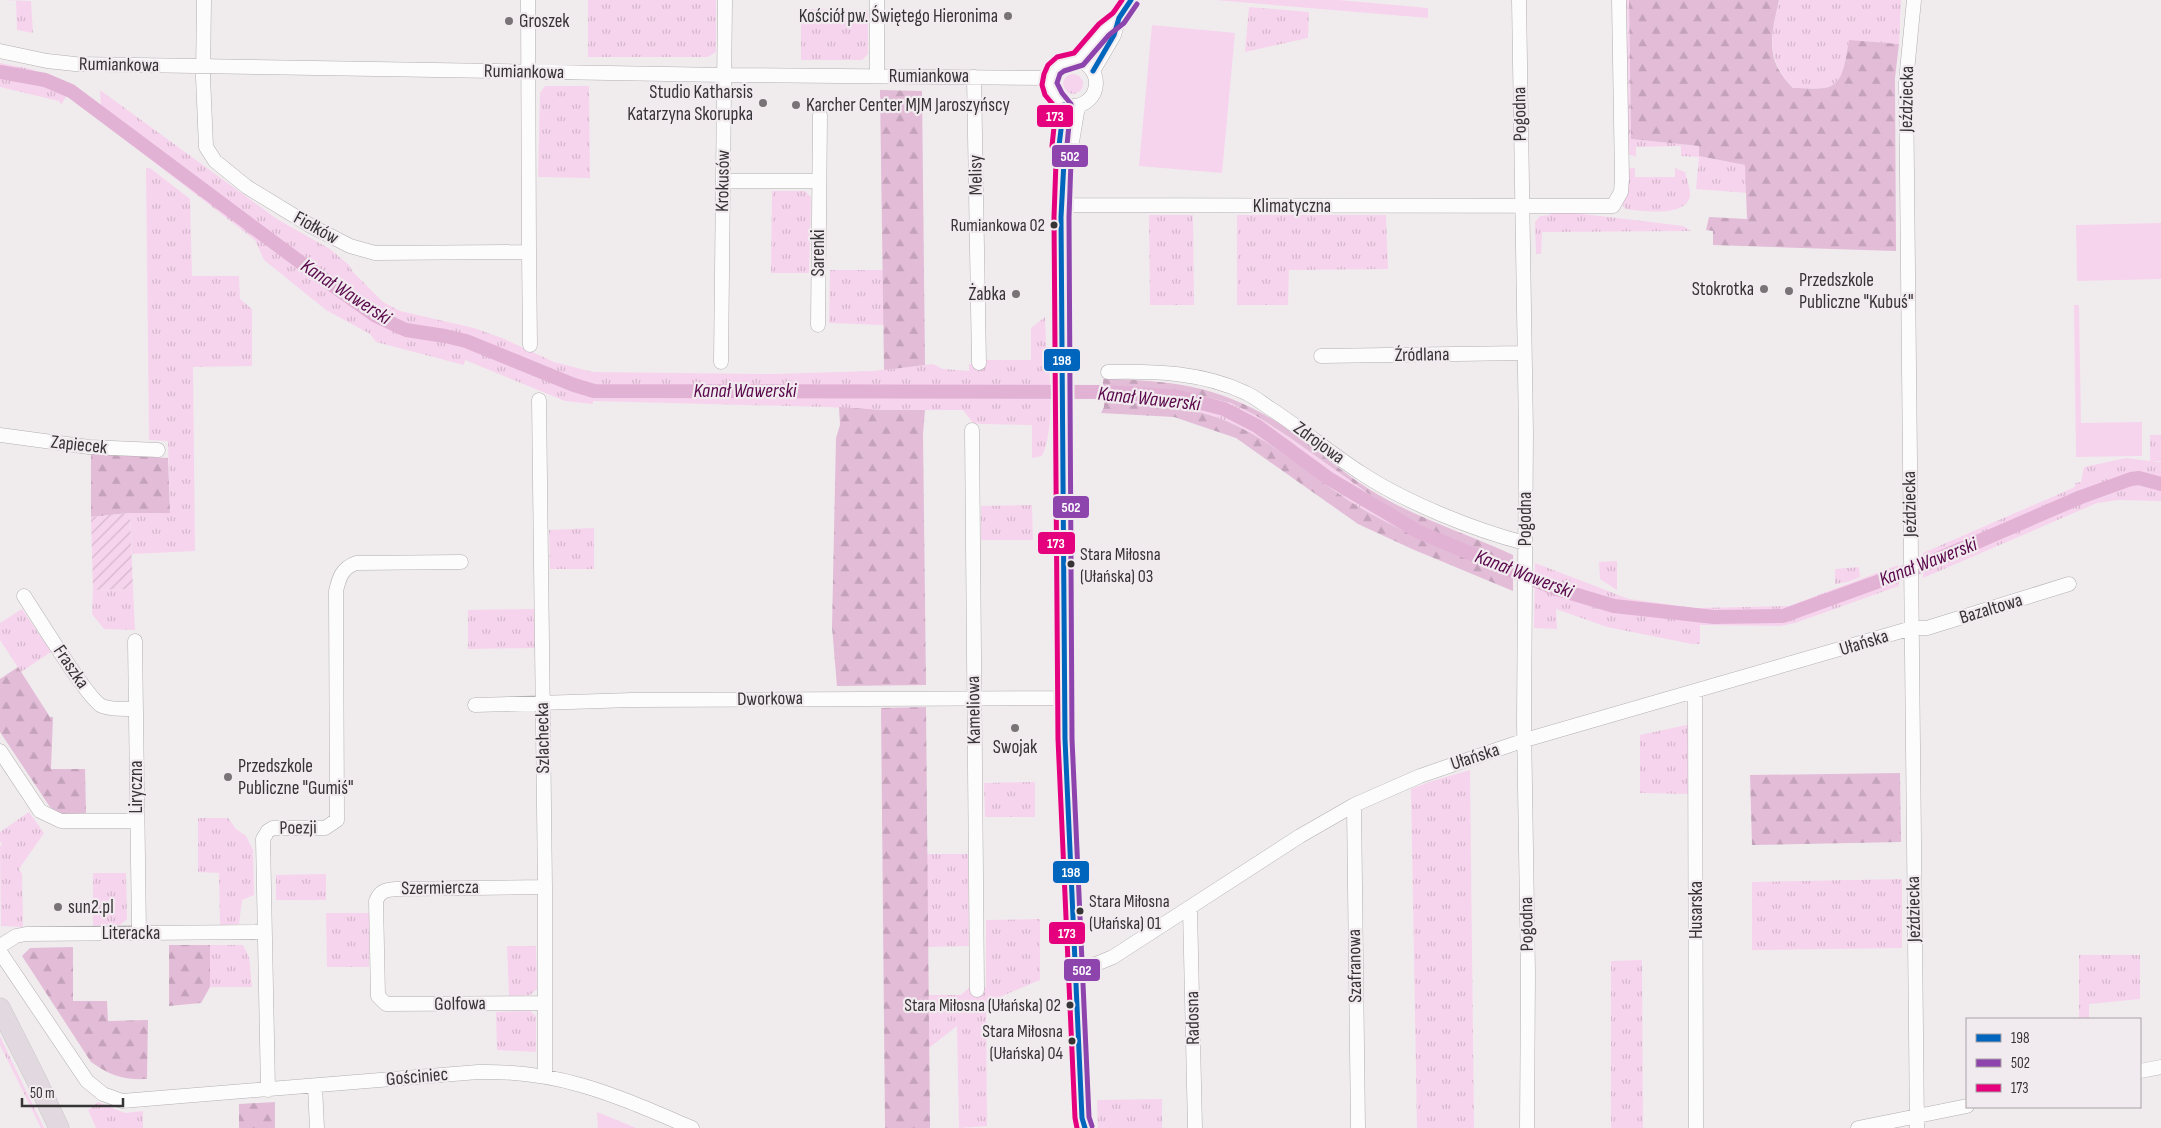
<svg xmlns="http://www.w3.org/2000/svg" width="2161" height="1128" font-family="'Sofia Sans Condensed',sans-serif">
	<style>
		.grass { fill: url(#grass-tufts) }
		.forest { fill: url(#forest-firs) }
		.garden { fill: url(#garden-furrows) }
		.pitch { fill: #f7d4ed }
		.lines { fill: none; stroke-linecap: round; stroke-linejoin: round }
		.canal { stroke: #e2b2d5; stroke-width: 14 }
		.minor-casing { stroke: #b2afb0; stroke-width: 15 }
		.highway-casing { stroke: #cac7c9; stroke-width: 21 }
		.minor { stroke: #fdfcfc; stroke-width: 14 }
		.highway { stroke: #e2d8df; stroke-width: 20 }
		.bus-1-casing { stroke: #f1ebef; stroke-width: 9 }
		.bus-2-casing { stroke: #f1ebef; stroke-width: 9 }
		.bus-3-casing { stroke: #f1ebef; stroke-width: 9 }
		.bus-1 { stroke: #0065bd; stroke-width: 5 }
		.bus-2 { stroke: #8e44ad; stroke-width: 5 }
		.bus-3 { stroke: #e5007d; stroke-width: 5 }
		.poi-dot { fill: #787476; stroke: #f1ebef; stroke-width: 2 }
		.bus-dot { fill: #373436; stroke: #f1ebef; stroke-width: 2 }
		.labels { text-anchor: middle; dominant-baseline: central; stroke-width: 4.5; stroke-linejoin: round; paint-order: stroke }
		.bus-label { font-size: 18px; fill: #373436; stroke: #f1ebef; text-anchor: end }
		.poi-label { font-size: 19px; fill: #373436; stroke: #f1ebef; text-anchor: start }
		.street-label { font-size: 19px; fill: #373436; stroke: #f1ebef }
		.water-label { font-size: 20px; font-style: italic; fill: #5a084b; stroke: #f1ebef }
		.line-badge { stroke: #f1ebef; stroke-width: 2 }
		.badge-label { font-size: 14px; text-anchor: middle; font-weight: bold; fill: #fff }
	</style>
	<defs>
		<pattern id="grass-tufts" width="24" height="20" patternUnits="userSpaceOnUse" patternTransform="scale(1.25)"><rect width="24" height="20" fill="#f7d4ed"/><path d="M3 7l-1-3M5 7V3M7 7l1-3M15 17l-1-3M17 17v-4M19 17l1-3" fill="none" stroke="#d4b7cc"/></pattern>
		<pattern id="forest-firs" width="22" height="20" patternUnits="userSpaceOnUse" patternTransform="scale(1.25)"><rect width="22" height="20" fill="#e3bcd8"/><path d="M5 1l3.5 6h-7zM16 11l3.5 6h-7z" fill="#c3a2ba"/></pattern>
		<pattern id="garden-furrows" width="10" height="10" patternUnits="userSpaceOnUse" patternTransform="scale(1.25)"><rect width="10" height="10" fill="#f7d4ed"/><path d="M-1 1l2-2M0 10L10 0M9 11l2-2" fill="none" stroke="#d4b7cc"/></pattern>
	</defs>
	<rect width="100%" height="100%" fill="#f0ecee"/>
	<path class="grass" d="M5,0l26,1 2,32 -16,-3 -1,-29z
		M588,0h128v52l-8,5h-120z
		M1625,0h4l2,139 68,7v10l46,9 3,28 -52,-4 3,-32 -18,-1v-10l-45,1v10l-8,-3z
		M1779,0h122l-2,44 -50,-3c-3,13 -4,41 -20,46 -10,3 -25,1 -36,1 -28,-30 -22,-51 -14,-88z
		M1249,7l60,5 -1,26 -63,14z
		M801,9l67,1v44l-6,6h-61z
		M0,63l31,6 41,18 -11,18 -2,-4 -59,-14z
		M1063 84a10 10 0 1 1 20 0a10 10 0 1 1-20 0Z
		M545,86h44l1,92 -52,-1 2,-84z
		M100,90l177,129 53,30 19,16 4,7 30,30 17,9 74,17 28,10 52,24 39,10 178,2 102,-3 60,-7 10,5 26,2v-7h18l-1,-4h45v-32l14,-11 1,28 3,8c0,29 6,76 -7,103l-10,2v-33l-51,-1 -8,-1 -10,-13h-81l-55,-3 -234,-6v3l-28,-3 -100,-41 -1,5 -88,-23 -6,-8 -44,-24 -62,-50 -9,-20 -153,-118z
		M146,168h4l40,31 2,77h47l1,23 12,10v57l-59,1 2,184 -63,3 -2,-41h40l-2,-72 -19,-1z
		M1631,168h4v9h40v-9l10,4c2,7 5,16 5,23 -2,23 -49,16 -64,14l-3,-3 2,-34z
		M772,191h33l6,6 -2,76h-38z
		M1550,210l117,14 16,2 8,5 -149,1 -1,22h-5l-1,-32 5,-6 10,-1z
		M1149,215h44l1,90h-44z
		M1237,215h149l2,54 -99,1 -1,35h-51z
		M830,270h53l1,55 -55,-2z
		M1103,386l81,6 47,11 24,12 34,22 90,64 33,21 101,42v13c-50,-21 -102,-40 -149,-67 -53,-31 -98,-79 -158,-96 -33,-10 -68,-11 -102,-13z
		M2150,435h11v26h-10l10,1v39l-43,-1 -21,3 -174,75v-25l152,-66v-4l6,-1 3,-15 42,-9 24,3z
		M1032,505l1,35h-52v-34z
		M594,528v41h-44l-1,-39z
		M1617,561v29l-17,-11 -1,-17z
		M1535,563l94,36 66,9 94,-2 109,-41 1,21 -104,37 -15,3 -80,-1v19h-8l-85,-17 -51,-18 1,20 -23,-1z
		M1859,567l1,10 -12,5 -13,2v-15z
		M133,589l2,41 -31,-1 -12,-15 1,-24z
		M22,609l29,43 -30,20 -21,-32v-17z
		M534,609l1,39 -67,1v-39z
		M1691,724v70l-51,-1v-58z
		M1470,770l4,358h-57l-6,-339 18,-7z
		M1035,782v35h-50l-1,-34z
		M29,812l15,21 -25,36 3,5 1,53 -22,-1 -1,-80 2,-1 -2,-4v-9z
		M198,818h30l8,11 10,7 7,14 1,45 -12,5 -3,24 -19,1 -1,-52 -21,-1z
		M927,854h41l1,92 -41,1z
		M93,873h33l1,46 -7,6 -27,1z
		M326,874v26h-50v-25z
		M1902,879v69l-150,2v-68z
		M326,913h43v54h-42z
		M1040,919v61l-54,23 1,123 -28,2 -2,-102 -28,22 -1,-53h33l9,-8h16v-67z
		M210,945h33l6,12 3,30h-42z
		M507,946h29l1,43 -7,6 -21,1z
		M2079,955h61v44l-51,5v15h-10z
		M1642,960l1,168h-32v-167z
		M530,1011l6,5v36l-39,-2 -1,-38z
		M0,1036l6,13 38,79h-3l-41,-83z
		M1162,1099v29h-64l-1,-28z
		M98,1102l27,11 18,-2v17h-47l-8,-18z
		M597,1112l39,16h-38z"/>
	<path class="forest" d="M1629,0h150c-8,36 -15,59 14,88 11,0 26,2 36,-1 16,-5 17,-33 20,-47l50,4 -4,34 1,173 -183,-6v-14l-7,-1 3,-13 38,2 -2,-54 -46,-9v-10l-68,-7z
		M880,90l42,1 3,274 -41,5z
		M1103,379c68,1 118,7 177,45 35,23 67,54 104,74 41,23 86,37 129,57v9l-101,-42 -33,-21 -90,-64 -34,-22 -24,-12 -47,-11 -81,-6z
		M1104,401c34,2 69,3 102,13 60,17 105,65 158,96 47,27 99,46 149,67v14l-101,-42 -54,-25 -122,-86 -62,-21 -73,-4 3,-6z
		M839,407l43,3h43l-2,24 3,251 -89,1 -5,-59 4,-189 4,-13z
		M91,453l77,5 2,55h-40l-39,4z
		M18,667l32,50h3l-2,52h34l1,44 -26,1 -10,-7 -50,-75v-53z
		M926,707l4,421h-45l-4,-420z
		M1900,773l1,69 -149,3 -2,-70z
		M169,945h41v42l-9,16 -32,3z
		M73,947v54h34l1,20 40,-1 -1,59c-24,1 -36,-3 -56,-17l-69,-106 8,-8z
		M275,1102v26h-36v-24z"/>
	<path class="garden" d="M130,513l3,76 -40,1 -2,-73z"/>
	<path class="pitch" d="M1215,0h124l89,8v10z
		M1152,25l83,8 -13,140 -83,-7z
		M2161,223v56l-84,2 -1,-56z
		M2074,305h5l2,118 61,-1v34l-66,1z"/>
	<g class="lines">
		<path class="canal" d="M0,72l45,8 26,11 233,174 72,51 30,14 39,6 21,5 108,44 20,6 513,1 72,5 45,12 33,17 71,52 91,54 135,56 60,18 100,11 69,-1 141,-51 157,-68 50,-18 8,-1 22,6"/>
		<g class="minor-casing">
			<path id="minor" d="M204,0l-1,77 3,70 9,14 32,26 64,39 39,20 25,7 154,-1 -1,-252
				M877,0v76
				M1519,0l7,432 -2,292 4,249 -1,155
				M1914,0l-8,81 11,1047
				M0,51l47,10 28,3 649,11 326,3
				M1050 83a23 23 0 1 1 46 0a23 23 0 1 1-46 0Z
				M1078,60l26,-31 15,-11 12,-18
				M1093,71l21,-36 5,-17
				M974,77l5,286
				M1064,105l-5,41 5,15 -3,56 4,522 17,379 3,10
				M1064,161l7,-13 7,-42
				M723,181h96
				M1061,205l552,1 8,-14 1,-13 -3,-179
				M529,252l1,93
				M818,325l2,-210
				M1321,356l202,-3
				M721,362l4,-362
				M1108,372c47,-1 94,0 138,21 9,4 17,11 25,16 31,20 59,44 90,64 44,29 113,57 164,70
				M539,400l6,487v189
				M972,430l5,560
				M0,435l89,12 69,3
				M24,596c11,17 65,105 78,110 11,4 23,3 34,3
				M135,641l4,292
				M1695,691l1,437
				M475,705l157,-5 432,-2
				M0,751l40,60 21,10h75
				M1354,805l4,323
				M1190,909l5,219
				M0,946l16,-10 10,-2 239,-2
				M0,952l87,129 16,13 19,7 356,-29c84,-2 139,24 214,56
				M1075,967l21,-3 17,-7 187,-121 54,-31 66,-29 105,-36 387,-112h15l142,-44
				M545,1003l-159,1 -8,-8 -2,-95c4,-10 9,-11 20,-12l149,-2
				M2140,1071l21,-4
				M315,1086l2,42
				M268,1090l-5,-251 5,-8 5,-3h52l12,-8 -1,-229c3,-13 6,-23 20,-28l105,-1
				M1858,1128l109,-22"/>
		</g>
		<g class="highway-casing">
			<path id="highway" d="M0,1008l36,71 23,49"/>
		</g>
		<use href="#minor" class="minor"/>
		<use href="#highway" class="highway"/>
		<g class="bus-1-casing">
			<path id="bus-1" d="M1093,71l21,-36 5,-17 12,-18
				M1064,105l-5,41 5,15 -3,56 4,522 17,379 3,10"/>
		</g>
		<g class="bus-2-casing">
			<path id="bus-2" d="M1092,1126l-3,-9 -17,-378 -3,-522 2,-56 -4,-16 4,-41 -9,-11 -5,-10 3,-9 4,-3 19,-6 26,-30 15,-12 13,-19"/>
		</g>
		<g class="bus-3-casing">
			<path id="bus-3" d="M1077,1128l-2,-10 -17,-379 -4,-522 2,-55 -4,-16 4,-38 -11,-13 -3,-10 2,-11 4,-9 9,-8 17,-4 25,-29 14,-11 9,-13"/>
		</g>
		<use href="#bus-1" class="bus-1"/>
		<use href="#bus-2" class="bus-2"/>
		<use href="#bus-3" class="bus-3"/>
	</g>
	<g class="poi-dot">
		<circle cx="1008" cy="16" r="5"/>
		<circle cx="509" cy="21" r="5"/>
		<circle cx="763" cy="103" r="5"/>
		<circle cx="796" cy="105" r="5"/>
		<circle cx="1764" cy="289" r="5"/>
		<circle cx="1789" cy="291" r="5"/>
		<circle cx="1016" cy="294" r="5"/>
		<circle cx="1015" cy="728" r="5"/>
		<circle cx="228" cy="777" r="5"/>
		<circle cx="58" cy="907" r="5"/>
	</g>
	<g class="bus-dot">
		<circle cx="1054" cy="225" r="4.5"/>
		<circle cx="1071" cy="564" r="4.5"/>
		<circle cx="1080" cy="911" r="4.5"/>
		<circle cx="1070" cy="1005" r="4.5"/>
		<circle cx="1072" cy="1041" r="4.5"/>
	</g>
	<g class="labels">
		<g class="bus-label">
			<text x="1045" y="225">Rumiankowa 02</text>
			<text x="1080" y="554" text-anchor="start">Stara Miłosna<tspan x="1080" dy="22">(Ułańska) 03</tspan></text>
			<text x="1089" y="901" text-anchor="start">Stara Miłosna<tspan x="1089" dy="22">(Ułańska) 01</tspan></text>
			<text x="1061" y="1005">Stara Miłosna (Ułańska) 02</text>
			<text x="1063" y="1031">Stara Miłosna<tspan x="1063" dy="22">(Ułańska) 04</tspan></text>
		</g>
		<g class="poi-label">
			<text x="998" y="16" text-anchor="end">Kościół pw. Świętego Hieronima</text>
			<text x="519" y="21">Groszek</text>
			<text x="753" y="92" text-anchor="end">Studio Katharsis<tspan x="753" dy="22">Katarzyna Skorupka</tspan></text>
			<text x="806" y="105">Karcher Center MJM Jaroszyńscy</text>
			<text x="1799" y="280">Przedszkole<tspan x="1799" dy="22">Publiczne "Kubuś"</tspan></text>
			<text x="1754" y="289" text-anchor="end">Stokrotka</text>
			<text x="1006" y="294" text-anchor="end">Żabka</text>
			<text x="1015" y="747" text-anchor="middle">Swojak</text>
			<text x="238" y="766">Przedszkole<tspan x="238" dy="22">Publiczne "Gumiś"</tspan></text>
			<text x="68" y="907">sun2.pl</text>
		</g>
		<g class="street-label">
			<text transform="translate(119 65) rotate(1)">Rumiankowa</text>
			<text transform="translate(524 72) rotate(1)">Rumiankowa</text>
			<text x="929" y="76">Rumiankowa</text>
			<text transform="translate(1907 99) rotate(-89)">Jeździecka</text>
			<text transform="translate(1520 114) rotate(-91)">Pogodna</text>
			<text transform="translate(976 175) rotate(-91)">Melisy</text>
			<text transform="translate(723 181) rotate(-89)">Krokusów</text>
			<text x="1292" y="206">Klimatyczna</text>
			<text transform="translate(316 228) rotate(29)">Fiołków</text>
			<text transform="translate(818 253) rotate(-90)">Sarenki</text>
			<text transform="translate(1422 355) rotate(-1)">Źródlana</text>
			<text transform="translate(1319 443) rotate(36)">Zdrojowa</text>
			<text transform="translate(79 445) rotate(6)">Zapiecek</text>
			<text transform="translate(1910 504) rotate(-91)">Jeździecka</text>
			<text transform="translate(1525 519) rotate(-90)">Pogodna</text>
			<text transform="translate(1991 609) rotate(-17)">Bazaltowa</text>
			<text transform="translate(1864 643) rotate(-17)">Ułańska</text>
			<text transform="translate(71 667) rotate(56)">Fraszka</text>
			<text transform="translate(770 699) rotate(-1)">Dworkowa</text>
			<text transform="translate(974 710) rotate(-91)">Kameliowa</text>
			<text transform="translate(543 738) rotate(-91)">Szlachecka</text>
			<text transform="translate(1475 757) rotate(-18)">Ułańska</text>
			<text transform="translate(136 787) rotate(-90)">Liryczna</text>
			<text transform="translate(298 828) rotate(-1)">Poezji</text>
			<text transform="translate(440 888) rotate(-1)">Szermiercza</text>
			<text transform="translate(1914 909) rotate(-91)">Jeździecka</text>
			<text transform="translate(1696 910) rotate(-90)">Husarska</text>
			<text transform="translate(1527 924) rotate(-91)">Pogodna</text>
			<text x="131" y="933">Literacka</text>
			<text transform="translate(1355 966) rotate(-91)">Szafranowa</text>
			<text transform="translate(460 1004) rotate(-1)">Golfowa</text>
			<text transform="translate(1193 1018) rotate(-91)">Radosna</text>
			<text transform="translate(417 1077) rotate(-5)">Gościniec</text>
		</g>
		<g class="water-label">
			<text transform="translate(346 292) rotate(33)">Kanał Wawerski</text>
			<text x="745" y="391">Kanał Wawerski</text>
			<text transform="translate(1149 399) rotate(6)">Kanał Wawerski</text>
			<text transform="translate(1928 562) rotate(-21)">Kanał Wawerski</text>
			<text transform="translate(1524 574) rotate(21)">Kanał Wawerski</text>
		</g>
	</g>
	<g class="line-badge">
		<rect x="1036" y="104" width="38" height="24" rx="5" fill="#e5007d"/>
		<rect x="1051" y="144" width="38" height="24" rx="5" fill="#8e44ad"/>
		<rect x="1043" y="348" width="38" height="24" rx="5" fill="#0065bd"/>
		<rect x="1052" y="495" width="38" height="24" rx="5" fill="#8e44ad"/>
		<rect x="1037" y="531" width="39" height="24" rx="5" fill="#e5007d"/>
		<rect x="1052" y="860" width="38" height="24" rx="5" fill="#0065bd"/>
		<rect x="1048" y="921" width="38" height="24" rx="5" fill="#e5007d"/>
		<rect x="1063" y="958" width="38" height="24" rx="5" fill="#8e44ad"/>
	</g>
	<g class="badge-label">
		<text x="1055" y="121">173</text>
		<text x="1070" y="161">502</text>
		<text x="1062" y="365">198</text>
		<text x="1071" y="512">502</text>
		<text x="1056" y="548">173</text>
		<text x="1071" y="877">198</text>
		<text x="1067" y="938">173</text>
		<text x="1082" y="975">502</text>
	</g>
	<rect x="1966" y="1018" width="175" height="90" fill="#f1ebef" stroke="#a7a2a5"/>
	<rect x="1976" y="1034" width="25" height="8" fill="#0065bd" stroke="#a7a2a5"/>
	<text x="2011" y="1043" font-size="15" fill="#373436">198</text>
	<rect x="1976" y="1059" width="25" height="8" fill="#8e44ad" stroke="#a7a2a5"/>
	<text x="2011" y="1068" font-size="15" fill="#373436">502</text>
	<rect x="1976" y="1084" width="25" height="8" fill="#e5007d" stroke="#a7a2a5"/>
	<text x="2011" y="1093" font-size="15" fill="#373436">173</text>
	<path d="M22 1098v8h101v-8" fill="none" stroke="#373436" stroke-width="2.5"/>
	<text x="30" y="1098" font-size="15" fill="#373436" stroke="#f1ebef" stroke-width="4" paint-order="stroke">50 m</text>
</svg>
